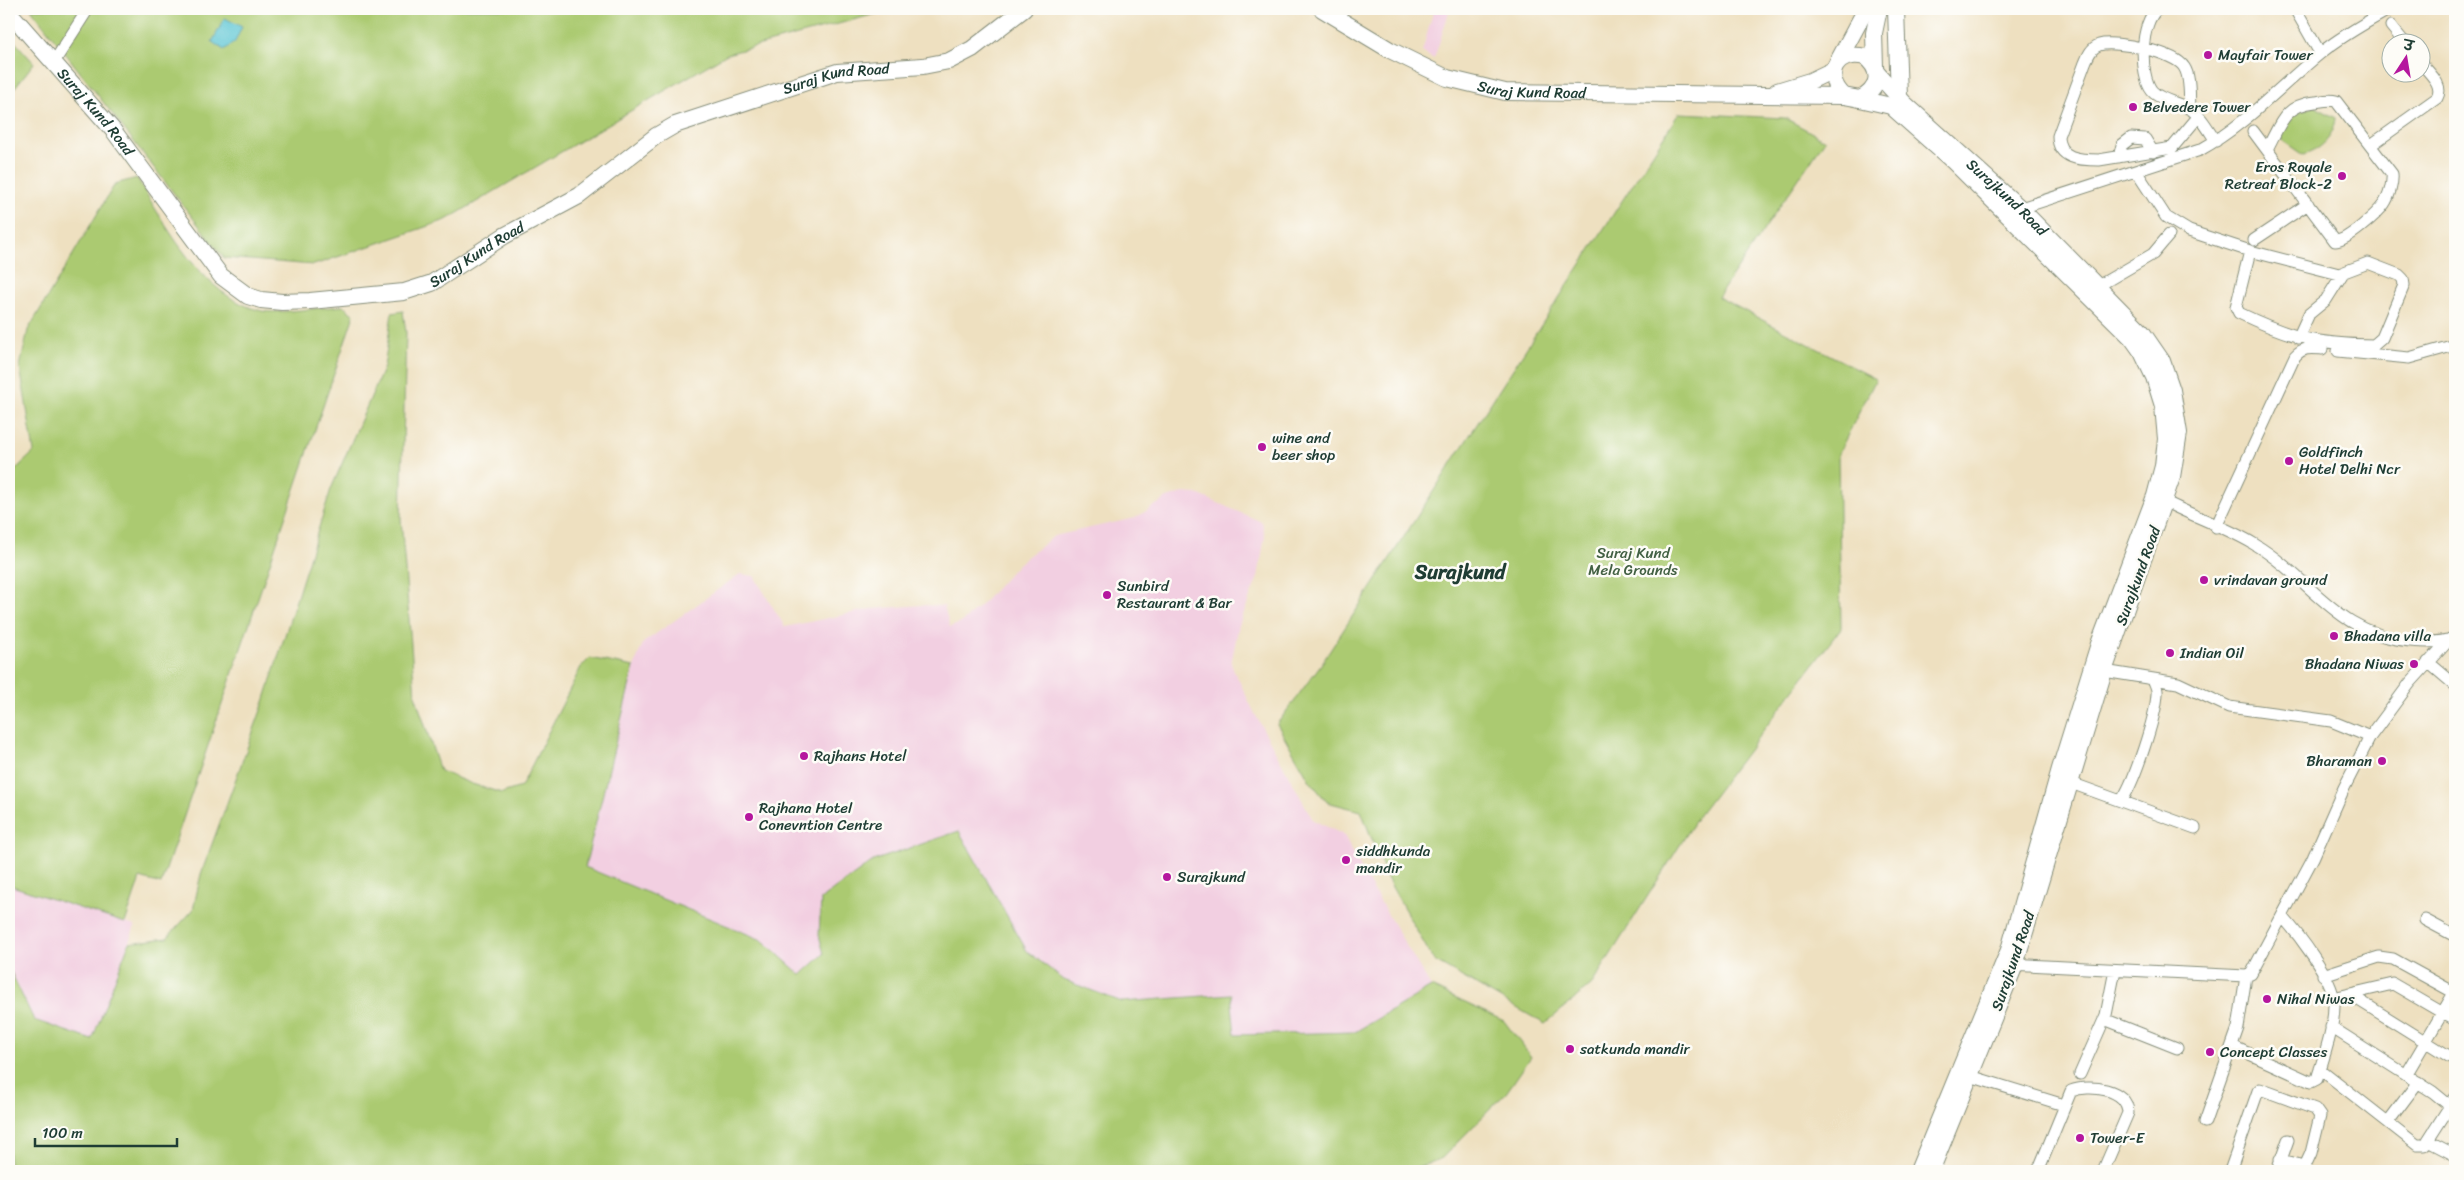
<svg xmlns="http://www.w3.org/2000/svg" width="2464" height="1180" font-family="Sriracha,'Playpen Sans Deva',sans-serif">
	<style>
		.built { fill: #f2cfe1 }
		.green { fill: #abca71; stroke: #658452 }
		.water { fill: #5bc6d5; stroke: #3d8284 }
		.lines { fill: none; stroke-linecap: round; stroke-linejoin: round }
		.street-casing { stroke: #868e7a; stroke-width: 13 }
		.secondary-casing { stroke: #868e7a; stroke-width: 18 }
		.street { stroke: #fff; stroke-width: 11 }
		.secondary { stroke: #fff; stroke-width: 16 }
		.poi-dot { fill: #b5179e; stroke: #fdfcf7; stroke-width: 2 }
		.labels { text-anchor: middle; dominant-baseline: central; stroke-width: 5; stroke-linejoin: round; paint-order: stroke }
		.poi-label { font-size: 15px; fill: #1f3d34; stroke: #fdfcf7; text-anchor: start }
		.street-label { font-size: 15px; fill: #1f3d34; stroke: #fdfcf7 }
		.park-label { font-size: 15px; fill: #426043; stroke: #fdfcf7 }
		.district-label { font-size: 20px; font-weight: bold; fill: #1f3d34; stroke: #fdfcf7 }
	</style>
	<rect width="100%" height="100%" fill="#fdfcf7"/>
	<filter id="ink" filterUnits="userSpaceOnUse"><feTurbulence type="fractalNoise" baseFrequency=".02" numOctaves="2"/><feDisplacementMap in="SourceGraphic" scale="10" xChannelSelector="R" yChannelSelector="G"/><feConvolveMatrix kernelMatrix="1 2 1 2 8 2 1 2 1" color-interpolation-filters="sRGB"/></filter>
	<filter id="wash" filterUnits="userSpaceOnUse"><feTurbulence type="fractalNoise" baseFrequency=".0096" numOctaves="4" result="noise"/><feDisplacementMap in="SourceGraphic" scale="20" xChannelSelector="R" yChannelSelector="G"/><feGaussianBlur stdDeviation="1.12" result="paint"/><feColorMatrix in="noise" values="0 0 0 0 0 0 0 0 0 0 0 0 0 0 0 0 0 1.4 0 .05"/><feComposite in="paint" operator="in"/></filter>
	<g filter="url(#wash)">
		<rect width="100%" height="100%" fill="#eee0c0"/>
		<path class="built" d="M1434,9h16l-16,50 -12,-7z
			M1183,493l14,1 65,28 3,14 -7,41 -19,48 -8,39 24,50 58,106 31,15 22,43 65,109 -76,45 -120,3 -4,-41 -109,8 -58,-22 -37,-29 -68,-120 -140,104 5,19 -22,22 -41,-36 -176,-73 49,-200 9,-24 97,-69 14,2 31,51 86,-18 51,-4 22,1 6,21 11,-4 21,-19 37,-41 35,-27 81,-18 32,-20z
			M9,885l126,41 -43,114 -58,-20 -25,-52z"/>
		<path class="green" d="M31,9h863l-167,45 -281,166 -132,45 -90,-7z
			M9,35l25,28 -25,32z
			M2314,106l22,12c-2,19 -15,32 -33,37l-20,-14 -2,-10 7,-15z
			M1679,113l106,5 40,22 -107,157 158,82 -38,75 3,174 -142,187 -107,169 -47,40 -111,-63 -46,-81 -27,-69 -34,-9 -17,-21 -33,-57 45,-61z
			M137,178c29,48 66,120 125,133 15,3 63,-4 81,-5l11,9 -193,569 -21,-6 -15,45 -116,-38v-418l4,5 21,-20 -14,-85 8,-37 87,-146z
			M403,311l3,22 -5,186 14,176 25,76 32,13 30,9 19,-6 60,-120 9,-9 44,9 -49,200 177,73 39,35 23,-21 -5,-19 2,-36 52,-38 86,-30 68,120 37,29 58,22 109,-8 4,41 120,-3 76,-45 73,34 27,36 -25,36 -64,65 -32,13h-1401v-203l25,52 58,20 37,-97 38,-5 26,-28 8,-36 63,-172 67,-213 53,-122 8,-54z"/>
		<path class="water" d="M225,18l17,9 -7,15 -11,8 -12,-8z"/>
	</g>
	<g filter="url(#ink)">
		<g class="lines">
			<g class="street-casing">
				<path id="street" d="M2158,9c-18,12 -19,66 -6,82 8,9 27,12 38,18 11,6 19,22 26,32
					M2295,9l25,44
					M2391,26l13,16
					M54,62l34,-53
					M2190,109c-1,-12 1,-32 -6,-42 -9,-15 -68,-27 -85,-22 -8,3 -11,11 -14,18l-27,73c0,23 22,24 41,24l73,-12 26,-31
					M2253,131l82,110c12,0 42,-27 49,-37 5,-7 9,-21 8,-30l-56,-73c-7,-2 -14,0 -21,1 -31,3 -35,23 -48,47
					M2371,145l66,-47c7,-13 -7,-24 -15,-34
					M2119,157l3,-12 9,-7 14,1 8,13
					M2136,171l30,46 23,14 61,20 89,23 29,-11 31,12 4,4 1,6 -22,53 -8,7c-58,-1 -83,-7 -135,-32l-3,-6 14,-56
					M2015,210l185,-60c46,-25 81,-65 122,-98 21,-17 45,-30 68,-43
					M2254,240l54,-36
					M2098,286l55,-32 16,-19
					M2298,338l11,-24 17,-14 17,-27
					M2338,351l71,7 46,-13
					M2158,498c31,17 66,28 96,46 58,35 82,90 156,97 14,1 28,2 41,-2
					M2216,527l79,-171c8,-9 15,-8 27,-7
					M2428,662l27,23
					M2104,671l74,12 51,24 102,14 39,16
					M2071,783l124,45
					M2121,801c13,-17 35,-85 36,-107 1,-5 -2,-10 -4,-15
					M2425,920l30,16
					M2008,964l238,12 5,-2 62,-116 31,-70 26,-51 40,-54 40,-44
					M2323,975l56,-18 14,2 62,34
					M2349,994l106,66
					M2333,998l60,-14 62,36
					M2104,1019l73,29
					M2331,1027l102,65 22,18
					M2232,1046l79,36 6,-3c7,-23 18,-53 17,-78 -2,-24 -36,-67 -52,-85
					M2320,1069l97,76h8l30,-47
					M2080,1074l26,-59 9,-45
					M2406,1075l48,-82
					M1970,1076l94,29
					M2205,1122l33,-94 8,-52
					M2388,1122l30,-40
					M2428,1141l27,14
					M2038,1171l33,-80c18,-7 57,-3 57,22l-25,58
					M2230,1171l28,-80 2,-2 55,20 5,7 -9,37 -6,13 -25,-6
					M2277,1171l11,-31"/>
			</g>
			<g class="secondary-casing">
				<g id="secondary">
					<path id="s1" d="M1322,9l68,41 57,28 58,14 339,4 16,3c20,-10 22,-29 5,-42 -29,-7 -43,19 -21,39"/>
					<path d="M1896,9l3,88"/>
					<path id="s2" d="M9,12l104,118 108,146 27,20 13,4 21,2 28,-1 94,-9 28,-9 72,-47 75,-40 77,-60 19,-11 162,-53 86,-6 26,-5 23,-12 52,-40"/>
					<path d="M1837,63l29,-54"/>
					<path d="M1875,67l-1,-34 5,-24"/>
					<path id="s3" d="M1877,73l28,31 115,104 122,124 20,29 10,29 7,43 -7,44 -68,194 -89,294 -84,206"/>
					<path d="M1777,91l33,-10 23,-11"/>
					<path d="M1860,99l31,7 63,56 178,176 10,14 12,25 9,29 3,33 -3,27 -8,30 -56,148 -39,125 -51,181 -91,221"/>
				</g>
			</g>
			<use href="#street" class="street"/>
			<use href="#secondary" class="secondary"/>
		</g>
	</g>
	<g class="poi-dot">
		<circle cx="2208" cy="55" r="5"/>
		<circle cx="2133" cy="107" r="5"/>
		<circle cx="2342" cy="176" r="5"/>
		<circle cx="1262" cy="447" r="5"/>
		<circle cx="2289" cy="461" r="5"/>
		<circle cx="2204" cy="580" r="5"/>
		<circle cx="1107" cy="595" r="5"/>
		<circle cx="2334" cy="636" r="5"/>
		<circle cx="2170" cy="653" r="5"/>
		<circle cx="2414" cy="664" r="5"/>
		<circle cx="804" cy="756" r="5"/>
		<circle cx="2382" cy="761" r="5"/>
		<circle cx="749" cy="817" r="5"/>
		<circle cx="1346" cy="860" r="5"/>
		<circle cx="1167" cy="877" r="5"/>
		<circle cx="2267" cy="999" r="5"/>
		<circle cx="1570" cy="1049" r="5"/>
		<circle cx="2210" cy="1052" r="5"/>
		<circle cx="2080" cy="1138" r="5"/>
	</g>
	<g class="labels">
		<g class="poi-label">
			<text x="2218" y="55">Mayfair Tower</text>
			<text x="2143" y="107">Belvedere Tower</text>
			<text x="2332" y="167" text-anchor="end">Eros Royale<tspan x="2332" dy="17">Retreat Block-2</tspan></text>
			<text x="1272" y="438">wine and<tspan x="1272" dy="17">beer shop</tspan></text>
			<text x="2299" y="452">Goldfinch<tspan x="2299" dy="17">Hotel Delhi Ncr</tspan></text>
			<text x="2214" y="580">vrindavan ground</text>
			<text x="1117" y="586">Sunbird<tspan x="1117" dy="17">Restaurant &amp; Bar</tspan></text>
			<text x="2344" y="636">Bhadana villa</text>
			<text x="2180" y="653">Indian Oil</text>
			<text x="2404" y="664" text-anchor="end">Bhadana Niwas</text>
			<text x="814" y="756">Rajhans Hotel</text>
			<text x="2372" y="761" text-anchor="end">Bharaman</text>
			<text x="759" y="808">Rajhana Hotel<tspan x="759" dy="17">Conevntion Centre</tspan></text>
			<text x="1356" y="851">siddhkunda<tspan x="1356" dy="17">mandir</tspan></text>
			<text x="1177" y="877">Surajkund</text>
			<text x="2277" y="999">Nihal Niwas</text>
			<text x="1580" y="1049">satkunda mandir</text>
			<text x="2220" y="1052">Concept Classes</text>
			<text x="2090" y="1138">Tower-E</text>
		</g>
		<g class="street-label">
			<text stroke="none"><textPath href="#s2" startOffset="1018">Suraj Kund Road</textPath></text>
			<text stroke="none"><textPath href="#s1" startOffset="229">Suraj Kund Road</textPath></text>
			<text stroke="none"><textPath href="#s2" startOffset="132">Suraj Kund Road</textPath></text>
			<text stroke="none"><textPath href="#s3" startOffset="180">Surajkund Road</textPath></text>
			<text stroke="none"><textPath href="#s2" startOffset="612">Suraj Kund Road</textPath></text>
			<text transform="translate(2138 576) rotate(-70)">Surajkund Road</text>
			<text transform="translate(2013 961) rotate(-71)">Surajkund Road</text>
		</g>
		<g class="park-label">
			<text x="1633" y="553">Suraj Kund<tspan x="1633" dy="17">Mela Grounds</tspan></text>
		</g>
		<g class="district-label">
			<text x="1460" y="572">Surajkund</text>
		</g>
	</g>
	<rect width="2464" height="1180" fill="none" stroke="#fdfcf7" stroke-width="30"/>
	<g transform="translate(2406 58) rotate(12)"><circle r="24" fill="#fdfcf7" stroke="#a4b0a9"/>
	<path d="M0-4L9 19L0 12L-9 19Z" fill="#b5179e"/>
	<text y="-8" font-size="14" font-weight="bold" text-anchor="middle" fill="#1f3d34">उ</text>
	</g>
	<path d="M35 1138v8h142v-8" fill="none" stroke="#1f3d34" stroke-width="2.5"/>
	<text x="42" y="1138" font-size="15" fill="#1f3d34" stroke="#fdfcf7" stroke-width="4" paint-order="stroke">100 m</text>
</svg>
